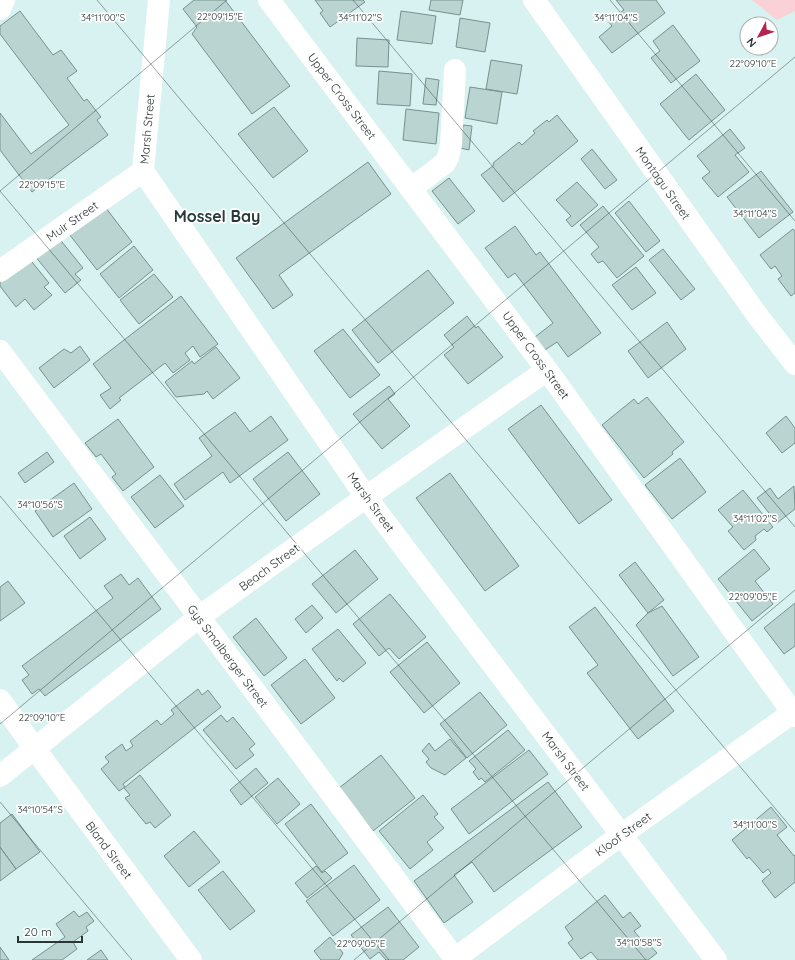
<svg xmlns="http://www.w3.org/2000/svg" width="795" height="960" font-family="Quicksand,sans-serif">
	<style>
		.green { fill: #fad1d6 }
		.building { fill: #bad4d2; stroke: #78918f }
		.lines { fill: none; stroke-linecap: round; stroke-linejoin: round }
		.minor { stroke: #fff; stroke-width: 22 }
		.ticks { fill: none; stroke: #2b3534; stroke-width: 1; stroke-opacity: 0.45 }
		.labels { text-anchor: middle; dominant-baseline: central; stroke-width: 3.5; stroke-linejoin: round; paint-order: stroke }
		.street-label { font-size: 12px; fill: #2b3534; stroke: #fff }
		.district-label { font-size: 16px; font-weight: bold; fill: #263c3a; stroke: #fff }
		.ticks-label { font-size: 10px; text-anchor: middle; fill: #2b3534; stroke: #fff; stroke-width: 3.5; stroke-linejoin: round; paint-order: stroke }
	</style>
	<rect width="100%" height="100%" fill="#d7f2f0"/>
	<path class="green" d="M752,0h43v11l-18,9z"/>
	<path class="building" d="M194,0h31l65,86 -38,28 -60,-80 5,-7 -14,-18z
		M315,0h48l2,2 -35,25 -10,-14 3,-2z
		M431,0h32l-3,15 -31,-5z
		M616,0h40l9,13 -53,40 -13,-16 13,-11 -4,-5 16,-11z
		M20,11l33,44 8,-5 16,21 -10,7 17,23 3,-2 14,18 -4,3 11,15 -76,57 -32,-42v-37l31,41 38,-29 -69,-91v-8z
		M401,11l35,5 -4,28 -35,-4z
		M460,18l30,5 -5,29 -29,-5z
		M673,25l27,36 -29,22 -20,-25 9,-7 -7,-10z
		M357,38l32,2 -1,27 -32,-1z
		M491,60l31,5 -5,29 -31,-5z
		M379,71l33,3 -2,32 -33,-2z
		M696,74l29,36 -36,30 -29,-36z
		M426,78l13,2 -3,25 -13,-1z
		M470,87l32,5 -5,32 -32,-6z
		M274,107l34,44 -35,27 -35,-44z
		M406,109l33,4 -3,31 -33,-4z
		M557,115l21,26 -75,61 -22,-27 13,-10 -1,-2 26,-21 3,3 13,-12 -2,-2 14,-11 2,2z
		M463,125l9,1 -3,24 -9,-2z
		M730,129l15,19 -10,7 14,17 -31,25 -16,-19 8,-6 -13,-16z
		M592,149l25,31 -12,9 -24,-30z
		M368,162l23,32 -112,81 14,20 -20,14 -37,-51z
		M761,171l32,41 -34,26 -32,-41z
		M449,178l26,33 -17,13 -26,-33z
		M577,182l21,23 -26,22 -6,-7 5,-4 -15,-16z
		M629,201l31,40 -14,11 -31,-39z
		M102,203l30,39 -35,28 -31,-40z
		M603,206l41,50 -27,22 -14,-17 -5,2 -7,-9 8,-7 -19,-22z
		M515,226l21,29 4,-3 61,81 -33,24 -11,-15 -12,8 -10,-13 18,-14 -38,-50 -7,5 -23,-30z
		M793,229l2,2v62l-4,3 -13,-17 4,-3 -7,-10 -4,3 -11,-14z
		M58,237l25,31 -8,6 6,6 -16,13 -30,-37z
		M134,246l19,24 -34,28 -19,-24z
		M663,249l32,40 -14,11 -32,-40z
		M28,257l21,26 -5,4 8,8 -18,15 -9,-11 -9,8 -16,-21v-6z
		M636,267l20,26 -24,17 -20,-25z
		M428,270l26,33 -76,60 -26,-33z
		M154,274l19,23 -34,27 -19,-24z
		M181,296l37,48 -18,13 -7,-11 -8,7 5,7 -17,13 -8,-10 -46,35 2,2 -11,9 -10,-14 11,-7 -18,-24z
		M467,316l9,12 2,-2 25,31 -35,27 -24,-29 10,-8 -10,-12z
		M667,322l19,27 -38,29 -20,-27z
		M343,329l37,46 -30,23 -36,-47z
		M80,346l10,14 -36,28 -15,-20 25,-19 7,4z
		M216,347l24,31 -27,21 -6,-8 -3,3 -28,3 -11,-15 27,-21 2,3z
		M389,386l6,8 -7,5 22,27 -28,23 -29,-35z
		M647,397l37,45 -12,10 1,2 -29,24 -42,-53 32,-26 4,5z
		M541,405l71,95 -33,24 -71,-95z
		M235,412l15,20 21,-16 17,24 -58,43 -7,-11 -38,28 -11,-16 38,-28 -13,-18z
		M786,416l9,12v15l-13,10 -16,-20z
		M118,419l36,48 -31,24 -11,-14 4,-3 -15,-20 -5,3 -11,-14z
		M47,452l7,10 -29,21 -7,-10z
		M288,452l32,42 -34,27 -33,-42z
		M680,458l26,34 -34,27 -27,-34z
		M450,473l69,93 -34,25 -69,-93z
		M160,475l24,31 -29,22 -24,-31z
		M74,483l18,26 -39,28 -18,-26z
		M794,486l1,23 -18,14 -20,-25 13,-10 8,11z
		M743,490l30,37 -6,5 -3,-3 -9,7 1,4 -12,10 -16,-19 5,-4 -15,-17z
		M90,517l16,22 -26,20 -16,-23z
		M754,549l16,20 -15,12 18,23 -21,17 -34,-42z
		M355,550l23,29 -42,34 -24,-29z
		M635,562l29,38 -16,13 -29,-38z
		M121,574l8,11 9,-7 23,31 -116,87 -6,-7 -7,5 -10,-14 7,-5 -7,-9 91,-68 -9,-12z
		M8,581l17,22 -25,18v-34z
		M390,594l36,43 -27,22 -10,-11 -10,8 -26,-32z
		M795,603v43l-11,8 -20,-26z
		M312,605l11,13 -17,15 -11,-14z
		M662,606l37,51 -26,19 -37,-51 12,-12z
		M595,607l79,104 -36,28 -51,-66 11,-8 -29,-38z
		M256,618l31,40 -23,18 -31,-39z
		M338,629l28,34 -23,19 -4,-4 -2,3 -25,-32z
		M427,642l33,41 -36,30 -34,-41z
		M305,659l30,39 -34,26 -30,-39z
		M198,689l4,6 6,-5 13,17 -98,77 2,3 -6,4 -18,-22 8,-7 -4,-5 17,-13 4,7 7,-5 -3,-5 27,-21 4,5 13,-11 -3,-4z
		M480,692l27,33 -40,33 -27,-34z
		M221,715l6,7 6,-5 22,27 -6,5 5,6 -18,14 -33,-39z
		M508,730l17,20 -40,32 -4,-4 -2,2 -6,-8 3,-3 -7,-8z
		M450,739l16,19 -21,17 -14,-7 -5,-6 3,-3 -7,-8 7,-8 6,8z
		M529,750l19,24 -79,60 -18,-25z
		M381,755l34,43 -42,33 -34,-43z
		M256,768l12,15 -27,22 -11,-15z
		M140,775l31,40 -16,13 -5,-6 -4,2 -21,-26 5,-3 -6,-7z
		M278,778l22,26 -23,20 -22,-27z
		M548,782l34,45 -88,65 -22,-30 -18,13 19,27 -29,21 -30,-42z
		M423,795l15,19 -4,3 10,11 -17,14 6,8 -23,19 -31,-38z
		M311,804l37,49 -26,19 -37,-48z
		M771,807l16,20 -10,8 17,21 1,-1v27l-20,16 -13,-17 9,-8 -3,-4 -5,4 -14,-16 -2,2 -15,-19z
		M12,814l28,38 -24,17 -16,-22v-24z
		M194,831l26,31 -31,25 -25,-31z
		M0,847l16,22 -16,12z
		M354,865l26,35 -47,36 -27,-35z
		M316,866l6,7 3,-2 7,7 -25,20 -12,-15z
		M223,871l32,40 -25,19 -32,-40z
		M605,895l18,23 7,-6 11,14 -7,5 11,13 2,-2 10,11 -9,7h-50l-7,-8 -10,7 -13,-16 5,-4 -8,-12z
		M388,907l31,40 -16,13h-17l-7,-8 -9,7 -19,-24z
		M74,911l5,6 8,-5 7,9 -8,6 2,4 -15,11 4,7 -15,11h-30l33,-23 -9,-13z
		M330,937l13,16 -4,7h-18l-7,-9z
		M0,947l9,13h-9z
		M101,950l7,10h-21z"/>
	<g class="lines">
		<path class="minor" d="M159,0l-16,171 223,326 350,463
			M269,0l278,370 248,346
			M534,0l223,315 38,49
			M0,9l4,-9
			M412,188l33,-25 3,-6 3,-12 4,-75
			M0,271l143,-100
			M0,351l456,609
			M0,700l35,49 156,211
			M0,776l199,-159 167,-120 181,-127
			M453,960l168,-125 174,-124"/>
	</g>
	<path class="ticks" d="M97,0l698,832M353,0l442,527M610,0l185,221M0,191l227,-191M0,191l646,769M0,496l389,464M0,724l795,-667M0,802l132,158M354,960l441,-370"/>
	<g class="labels">
		<g class="street-label">
			<text transform="translate(342 96) rotate(53)">Upper Cross Street</text>
			<text transform="translate(147 129) rotate(-85)">Marsh Street</text>
			<text transform="translate(663 183) rotate(55)">Montagu Street</text>
			<text transform="translate(72 221) rotate(-35)">Muir Street</text>
			<text transform="translate(536 355) rotate(54)">Upper Cross Street</text>
			<text transform="translate(371 502) rotate(54)">Marsh Street</text>
			<text transform="translate(269 567) rotate(-36)">Beach Street</text>
			<text transform="translate(228 656) rotate(53)">Gys Smalberger Street</text>
			<text transform="translate(566 761) rotate(53)">Marsh Street</text>
			<text transform="translate(623 834) rotate(-36)">Kloof Street</text>
			<text transform="translate(109 850) rotate(53)">Bland Street</text>
		</g>
		<g class="district-label">
			<text x="217" y="216">Mossel Bay</text>
		</g>
	</g>
	<g class="ticks-label">
		<text x="220" y="20">22°09'15"E</text>
		<text x="616" y="21">34°11'04"S</text>
		<text x="103" y="21">34°11'00"S</text>
		<text x="360" y="21">34°11'02"S</text>
		<text x="753" y="67">22°09'10"E</text>
		<text x="42" y="188">22°09'15"E</text>
		<text x="755" y="217">34°11'04"S</text>
		<text x="40" y="508">34°10'56"S</text>
		<text x="755" y="522">34°11'02"S</text>
		<text x="753" y="600">22°09'05"E</text>
		<text x="42" y="721">22°09'10"E</text>
		<text x="40" y="813">34°10'54"S</text>
		<text x="755" y="828">34°11'00"S</text>
		<text x="639" y="946">34°10'58"S</text>
		<text x="361" y="947">22°09'05"E</text>
	</g>
	<g transform="translate(759 36) rotate(230)"><circle r="19" fill="#ffffff" stroke="#aaaeae"/>
	<path d="M0-3L7 15L0 10L-7 15Z" fill="#b6254f"/>
	<text y="-6" font-size="11" font-weight="bold" text-anchor="middle" fill="#2b3534">N</text>
	</g>
	<path d="M18 936v6h64v-6" fill="none" stroke="#2b3534" stroke-width="2"/>
	<text x="24" y="936" font-size="12" fill="#2b3534" stroke="#ffffff" stroke-width="3" paint-order="stroke">20 m</text>
</svg>
